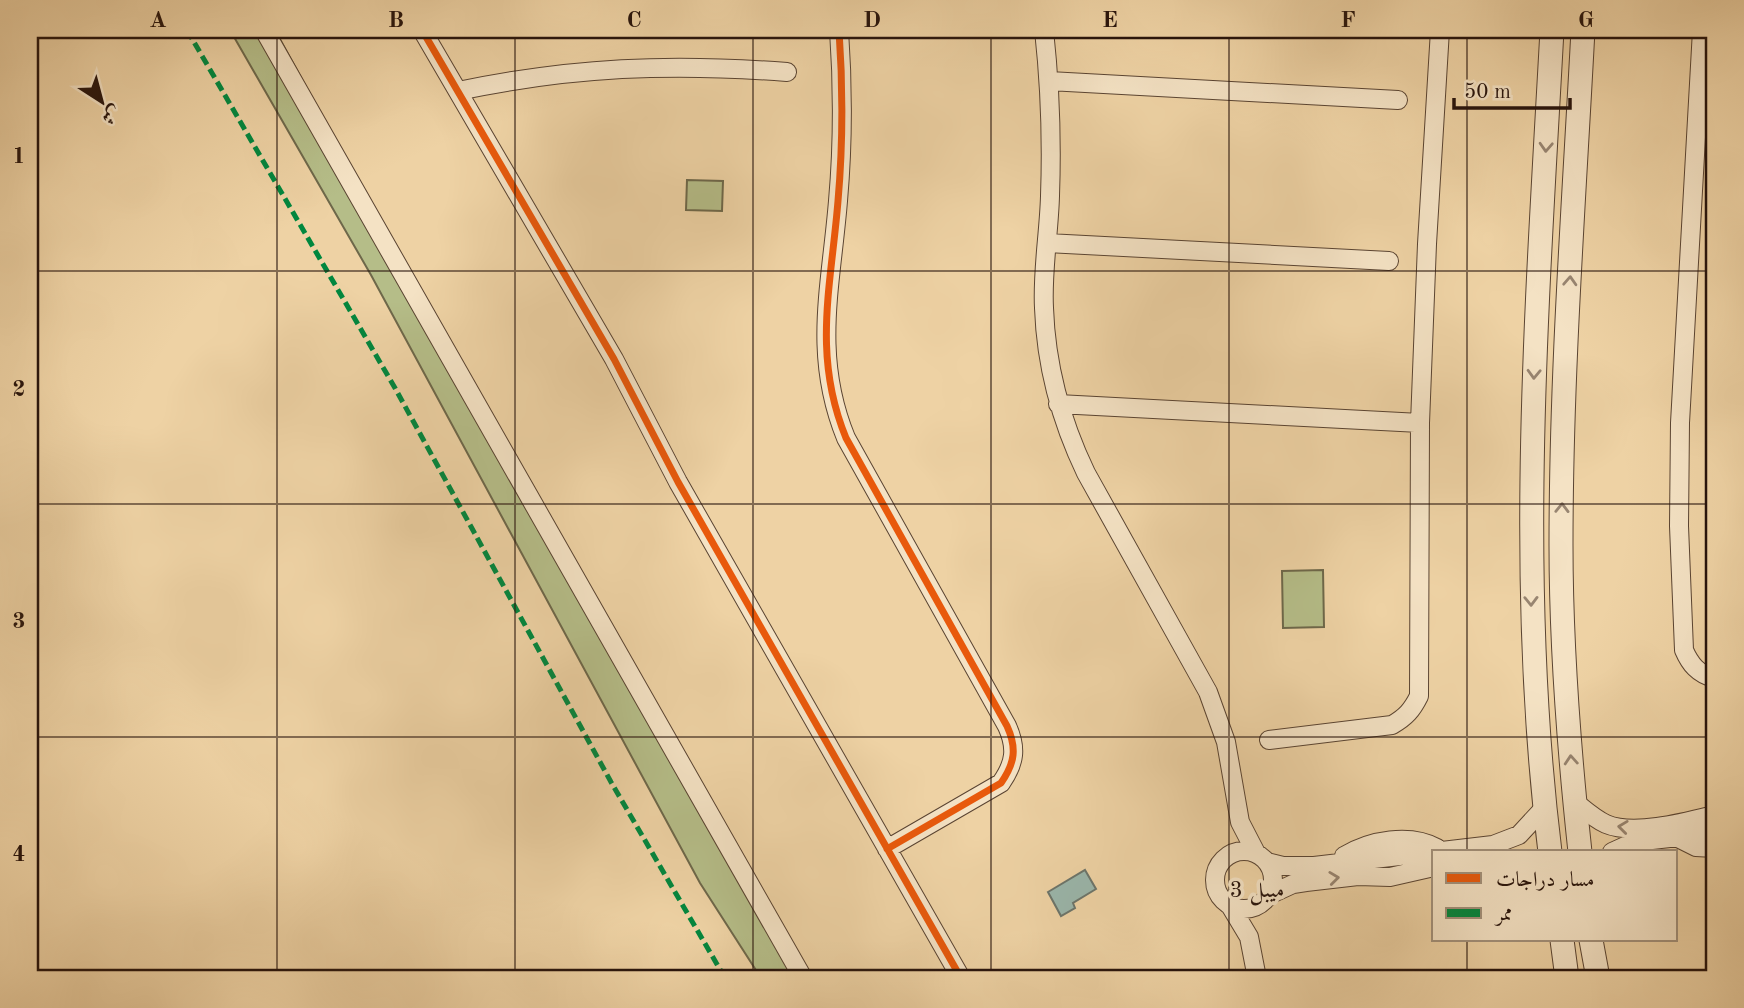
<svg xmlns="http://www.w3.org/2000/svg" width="1744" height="1008" font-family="'Old Standard TT',Amiri,serif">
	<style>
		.green { fill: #b5bd88; stroke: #6e684a; stroke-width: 2 }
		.water { fill: #9ab6ab; stroke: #6c756b; stroke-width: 2 }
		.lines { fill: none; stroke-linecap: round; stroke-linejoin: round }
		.minor-casing { stroke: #5a4432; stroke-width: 20 }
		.tertiary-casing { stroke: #5a4432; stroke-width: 25 }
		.minor { stroke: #f4e2c4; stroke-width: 18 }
		.tertiary { stroke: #f4e2c4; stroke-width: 23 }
		.quiet { stroke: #00873e; stroke-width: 5; stroke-dasharray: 10 5; stroke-linecap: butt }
		.cycleway-casing { stroke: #f4e2c4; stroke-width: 11 }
		.cycleway { stroke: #e8590c; stroke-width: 7 }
		.oneway { stroke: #988571 }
		.grid { fill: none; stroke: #28140c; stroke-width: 2; stroke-opacity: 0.55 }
		.labels { text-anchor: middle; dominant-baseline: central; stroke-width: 7; stroke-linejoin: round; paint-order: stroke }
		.neighbourhood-label { font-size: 23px; fill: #28140c; stroke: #f4e2c4 }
		.neatline { fill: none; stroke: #28140c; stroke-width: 2.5 }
		.grid-label { font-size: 23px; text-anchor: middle; font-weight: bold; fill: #28140c }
	</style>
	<rect width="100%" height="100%" fill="#eed2a4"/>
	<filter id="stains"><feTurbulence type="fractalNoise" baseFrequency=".00286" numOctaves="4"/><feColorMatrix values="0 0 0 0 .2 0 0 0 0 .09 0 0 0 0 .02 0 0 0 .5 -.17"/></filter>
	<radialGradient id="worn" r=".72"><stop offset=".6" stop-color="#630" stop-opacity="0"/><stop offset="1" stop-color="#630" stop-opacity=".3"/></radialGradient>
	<path class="green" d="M230,30h45l454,831 76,117h-44l-61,-95 -329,-608z
		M687,180l36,1 -1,30 -36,-1z
		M1323,570l1,57 -41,1 -1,-57z"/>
	<path class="water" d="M1085,870l11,19 -23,14 2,5 -14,8 -13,-24z"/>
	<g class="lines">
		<g class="minor-casing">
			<path id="minor" d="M264,30c182,315 357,633 539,948
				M422,30l192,329 64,123 283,496
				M839,30c4,57 4,114 -1,171 -7,86 -26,154 8,237l161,288c10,22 8,37 -6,57l-114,66
				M1044,30c6,55 8,111 6,166 -1,37 -8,75 -6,112 2,58 17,113 42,165l122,219 18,50 14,80 16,31
				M1702,30l-22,393 -1,103 5,124c6,14 14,24 30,28
				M1049,81l349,19
				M458,91c115,-24 212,-28 329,-19
				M1047,243l342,18
				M1058,404l362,19
				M1269,740l123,-15c14,-8 20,-15 27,-29l1,-273 7,-179 13,-214
				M1575,802c10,8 20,17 31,22 28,12 80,-2 108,-9
				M1680,839l16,8 18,1
				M1215 880a29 29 0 1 1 58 0a29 29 0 1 1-58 0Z
				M1612,852l22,-10 80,-9
				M1344,856c26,-16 66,-23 93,-8
				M1267,862l16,4h31l179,-21 26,-10 25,-27
				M1269,895l24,-11 13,-2 52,-6 32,1 44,-10
				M1231,907l18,30 8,41"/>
		</g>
		<g class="tertiary-casing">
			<path id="tertiary" d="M1550,852c-34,-274 -13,-547 2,-822
				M1580,852c-11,-102 -19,-205 -19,-307 0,-172 13,-344 22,-515
				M1562,940l5,38
				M1591,940l7,38"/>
		</g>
		<use href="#minor" class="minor"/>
		<use href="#tertiary" class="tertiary"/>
		<path class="quiet" d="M187,30l208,358 216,394 114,196"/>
		<g class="cycleway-casing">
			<path id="cycleway" d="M422,30l192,329 64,123 283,496
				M839,30c4,57 4,114 -1,171 -7,86 -26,154 8,237l161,288c10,22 8,37 -6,57l-114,66"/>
		</g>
		<use href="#cycleway" class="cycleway"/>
	</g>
	<defs><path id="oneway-chevron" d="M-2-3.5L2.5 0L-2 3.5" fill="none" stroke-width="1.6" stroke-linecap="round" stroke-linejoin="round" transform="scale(1.75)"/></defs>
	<g class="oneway">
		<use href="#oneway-chevron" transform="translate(1546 147) rotate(93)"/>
		<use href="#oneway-chevron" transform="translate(1570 281) rotate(-87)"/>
		<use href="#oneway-chevron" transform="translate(1534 374) rotate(92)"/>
		<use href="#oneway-chevron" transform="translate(1562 508) rotate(-89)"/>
		<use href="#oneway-chevron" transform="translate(1531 601) rotate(89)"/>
		<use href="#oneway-chevron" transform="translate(1571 760) rotate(-94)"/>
		<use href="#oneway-chevron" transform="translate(1623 827) rotate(-173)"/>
		<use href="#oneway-chevron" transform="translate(1334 878) rotate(-7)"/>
	</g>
	<path class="grid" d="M277,30v948M515,30v948M753,30v948M991,30v948M1229,30v948M1467,30v822M30,271h1684M30,504h1684M30,737h1684M1467,940v38"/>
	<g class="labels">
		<g class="neighbourhood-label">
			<text x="1257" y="890">ميبل 3</text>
		</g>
	</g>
	<rect width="1744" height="1008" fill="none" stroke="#eed2a4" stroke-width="77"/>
	<rect x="1432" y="850" width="245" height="91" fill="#f4e2c4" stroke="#a2907a" stroke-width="2"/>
	<rect x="1446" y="873" width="35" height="10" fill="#e8590c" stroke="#a2907a" stroke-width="2"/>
	<text x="1496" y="886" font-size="21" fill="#28140c">مسار دراجات</text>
	<rect x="1446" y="908" width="35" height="10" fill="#00873e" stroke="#a2907a" stroke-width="2"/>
	<text x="1496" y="920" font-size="21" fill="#28140c">ممر</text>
	<g transform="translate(102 102) rotate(144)" stroke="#f4e2c4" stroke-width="5" paint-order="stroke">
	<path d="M0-5L12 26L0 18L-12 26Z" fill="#28140c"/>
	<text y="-10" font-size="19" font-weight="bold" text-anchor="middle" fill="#28140c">ش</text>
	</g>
	<path d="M1454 98v10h116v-10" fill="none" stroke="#28140c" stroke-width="3.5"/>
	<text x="1464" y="98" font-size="21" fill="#28140c" stroke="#f4e2c4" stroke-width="5" paint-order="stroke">50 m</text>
	<rect x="38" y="38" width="1668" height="932" class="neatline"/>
	<g class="grid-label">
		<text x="158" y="27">A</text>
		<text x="396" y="27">B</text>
		<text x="634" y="27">C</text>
		<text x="872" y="27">D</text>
		<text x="1110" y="27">E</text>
		<text x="1348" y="27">F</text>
		<text x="1586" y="27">G</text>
		<text x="19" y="163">1</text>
		<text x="19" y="396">2</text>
		<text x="19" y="628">3</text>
		<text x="19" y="861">4</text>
	</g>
	<rect width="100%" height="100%" filter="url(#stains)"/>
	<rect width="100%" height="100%" fill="url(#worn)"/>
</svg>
